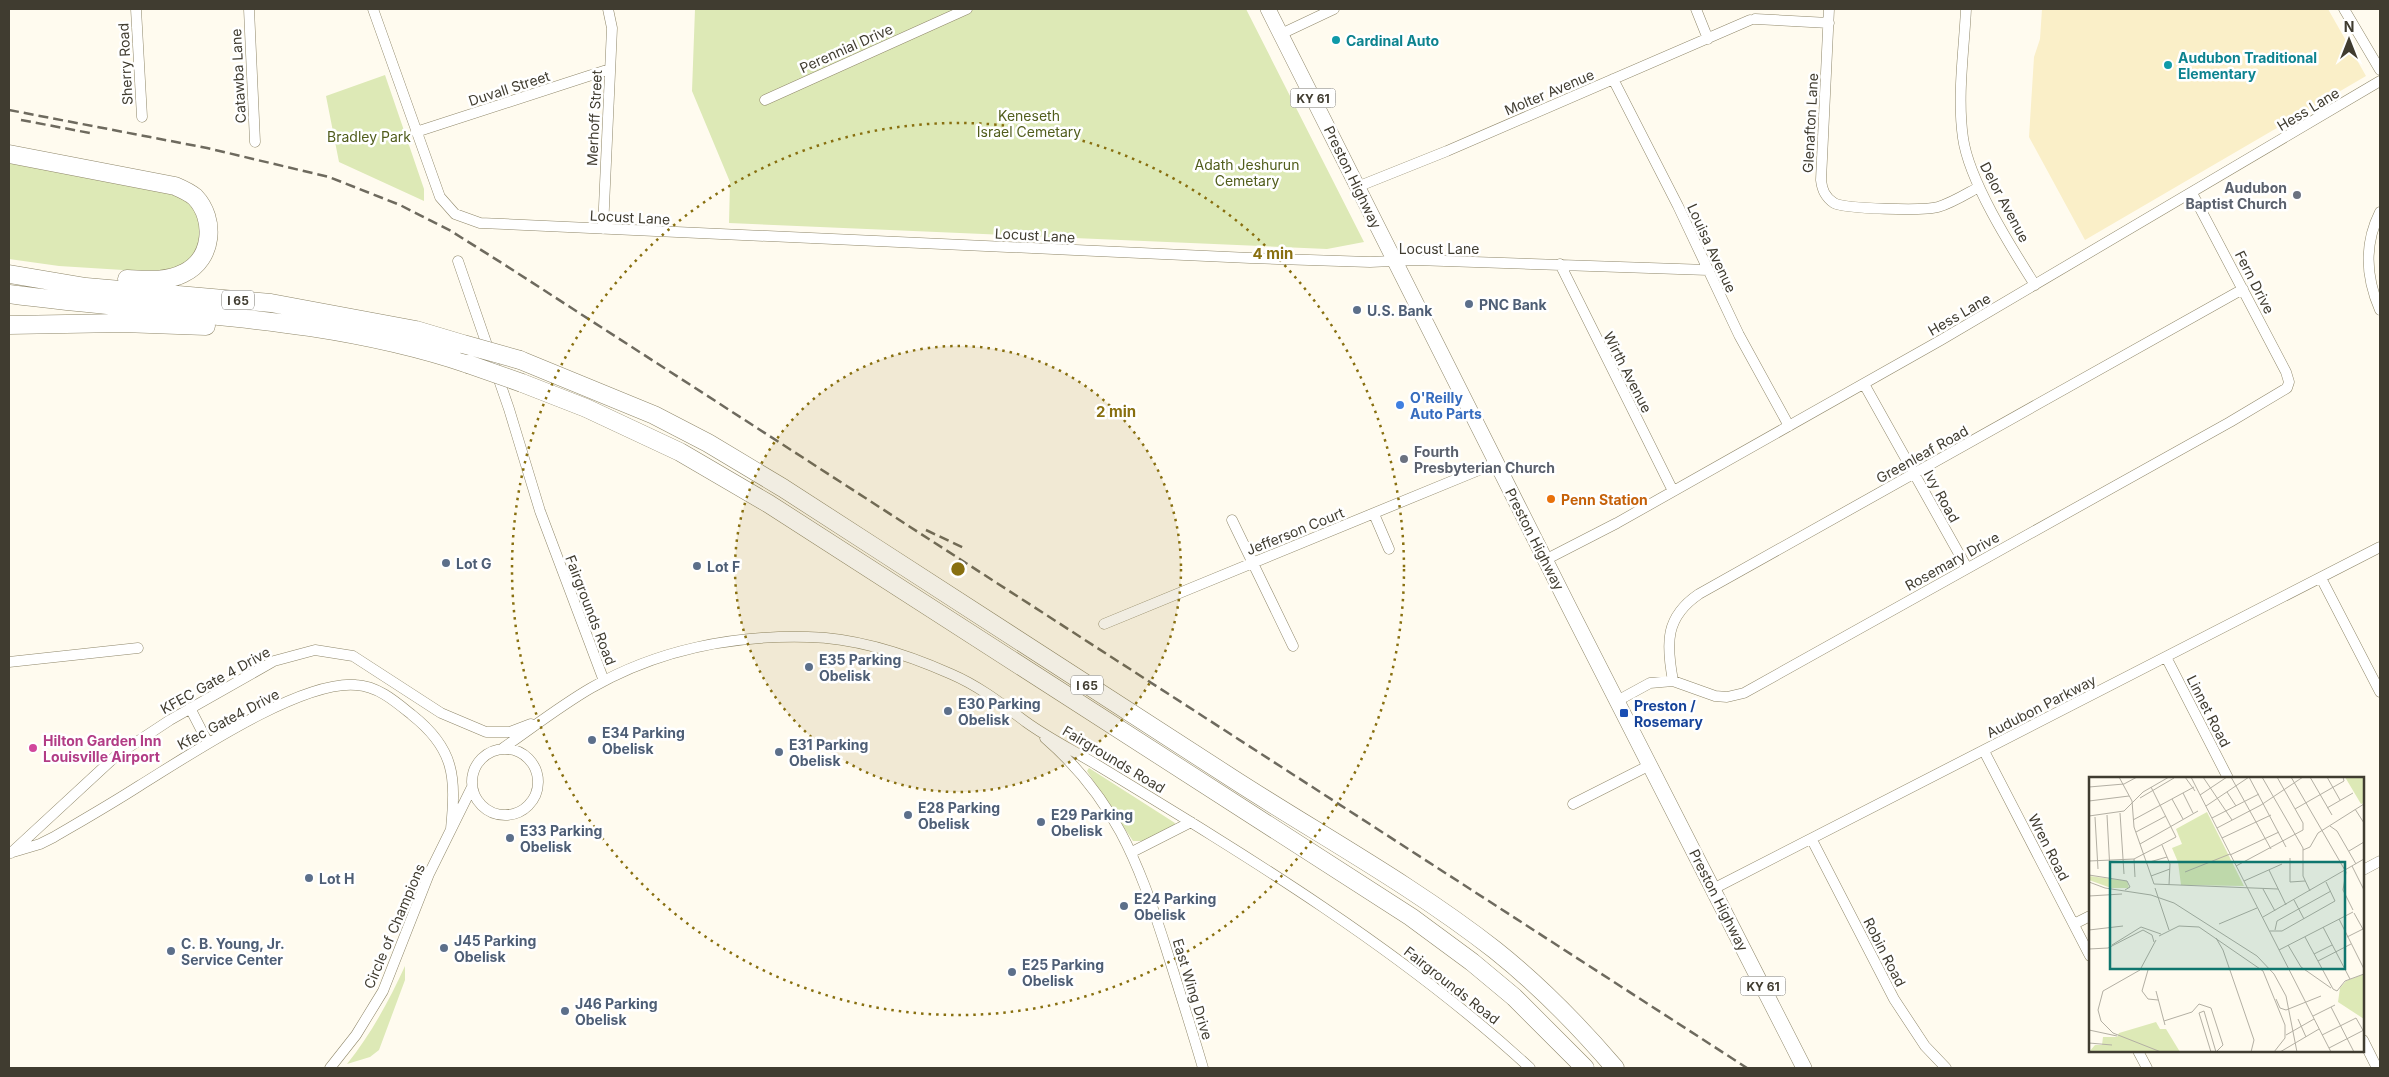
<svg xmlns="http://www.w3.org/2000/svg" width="2389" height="1077" font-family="Inter,sans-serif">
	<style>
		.built { fill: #faefc8 }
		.green { fill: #dde9b6 }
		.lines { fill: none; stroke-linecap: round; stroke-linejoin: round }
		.street-casing { stroke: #8f876a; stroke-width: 11 }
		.primary-casing { stroke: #8f876a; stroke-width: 16 }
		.highway-casing { stroke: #8f876a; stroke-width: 19 }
		.street { stroke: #fff; stroke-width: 10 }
		.primary { stroke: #fff; stroke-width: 15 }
		.highway { stroke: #fff; stroke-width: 18 }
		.rail { stroke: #6e6a5e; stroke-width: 2.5; stroke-dasharray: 10 5; stroke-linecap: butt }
		.highway-bridge-casing { stroke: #8f876a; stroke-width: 19; stroke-linecap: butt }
		.highway-bridge { stroke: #fff; stroke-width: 18 }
		.ring { fill: none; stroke: #886f0f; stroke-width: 2.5; stroke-dasharray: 2.5 5 }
		.culture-dot { fill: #0f9aa8; stroke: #fff; stroke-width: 2 }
		.worship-dot { fill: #6b7280; stroke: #fff; stroke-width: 2 }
		.service-dot { fill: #5c6f8a; stroke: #fff; stroke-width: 2 }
		.shop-dot { fill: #3f7fe0; stroke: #fff; stroke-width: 2 }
		.food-dot { fill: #e8710a; stroke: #fff; stroke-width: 2 }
		.transit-dot { fill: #1a4fb4; stroke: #fff; stroke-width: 2 }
		.hotel-dot { fill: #d1479c; stroke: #fff; stroke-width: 2 }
		.labels { text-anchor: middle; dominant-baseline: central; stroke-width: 5; stroke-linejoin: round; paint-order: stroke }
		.shield { fill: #fff; stroke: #79766e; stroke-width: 1 }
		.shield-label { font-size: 12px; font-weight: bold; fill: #403c30 }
		.culture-label { font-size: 14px; font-weight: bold; fill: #0d838f; stroke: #fff; text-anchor: start }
		.street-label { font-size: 14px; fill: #403c30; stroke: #fff }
		.park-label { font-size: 14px; fill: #515d1c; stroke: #fff }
		.worship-label { font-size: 14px; font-weight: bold; fill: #5b616d; stroke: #fff; text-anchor: end }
		.service-label { font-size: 14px; font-weight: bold; fill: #4e5e75; stroke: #fff; text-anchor: start }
		.shop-label { font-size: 14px; font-weight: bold; fill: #366cbe; stroke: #fff; text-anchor: start }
		.food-label { font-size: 14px; font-weight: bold; fill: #c56008; stroke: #fff; text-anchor: start }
		.transit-label { font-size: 14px; font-weight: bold; fill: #164399; stroke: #fff; text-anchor: start }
		.hotel-label { font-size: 14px; font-weight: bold; fill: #b23c85; stroke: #fff; text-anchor: start }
		.inset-road { fill: none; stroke: #b3afa3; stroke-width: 1 }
		.view { fill: #0f766e; fill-opacity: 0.15; stroke: #0f766e; stroke-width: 2.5 }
		.inset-edge { fill: none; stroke: #403c30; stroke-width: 2.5 }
		.centre { fill: #886f0f; stroke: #fff; stroke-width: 2.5 }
		.ring-label { font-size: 15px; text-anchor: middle; font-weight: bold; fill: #886f0f; stroke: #fff; stroke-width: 5; stroke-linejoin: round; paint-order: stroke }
	</style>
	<rect width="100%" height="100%" fill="#fffbef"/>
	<path class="built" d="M2042,9h286l38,67 -281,164 -56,-103 5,-80 6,-18z"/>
	<path class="green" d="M695,9h551l118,233 -37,7 -598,-26 1,-41 -38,-91z
		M385,75l39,114v12l-85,-39 -13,-66z
		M9,159l173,35 20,24 -3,35 -28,20 -112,-7 -50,-7z
		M1089,768l86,55 -1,3 -31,15h-10l-46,-70z
		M405,966v14l-26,70 -9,7 -23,7c24,-30 42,-63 58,-98z"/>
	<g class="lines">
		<g class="street-casing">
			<path id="street" d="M136,9l6,108
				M249,9l6,133
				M373,9l67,188 15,17 25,9 770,35 120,4 45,-2 293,10
				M1696,9l12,30
				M1829,9l-8,171c1,10 4,17 13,23 11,6 90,8 104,4 14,-4 28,-13 41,-20
				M1966,9c-2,42 -9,87 -3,129 6,43 48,109 72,147
				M2344,9l36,61
				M1755,19l74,4
				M1281,34l53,-25
				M1613,79l65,127 61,129 50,91
				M765,100l202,-91
				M416,132l194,-63
				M1357,187l90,-36 303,-131
				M2380,212c-16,32 -14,66 0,98
				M603,229l9,-201 -4,-19
				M458,261l51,148 31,102 64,170
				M1560,264l113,227
				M1864,384l103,184
				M1374,514l15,35
				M1232,520l61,126
				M1545,560l72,-37 324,-183 439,-259
				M2321,578l59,114
				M1104,624l392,-161
				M2166,657l62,121
				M9,662l129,-14
				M1673,681c-7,-38 -8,-64 26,-87l544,-305
				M1617,701l33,-18 23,-2 42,15 12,1 17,-4 486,-271 57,-34 2,-6 -3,-10 -94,-179
				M190,708l18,35
				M1045,738c69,60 93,123 120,207 13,41 26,82 38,123
				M503,748c29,-20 57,-42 88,-60 66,-38 142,-53 217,-51 50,1 98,17 143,37 28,12 51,30 75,48 22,16 48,29 71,43 150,91 304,184 433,303
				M472 782a33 33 0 1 1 66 0a33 33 0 1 1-66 0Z
				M1984,751l106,205
				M1573,804l77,-39
				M1812,840l82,159 31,47 21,22
				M13,852l27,-8 14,-7c29,-17 57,-33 85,-51 49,-30 161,-106 217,-101 22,1 40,17 56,30 43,34 44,62 39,114
				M1132,852l59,-30
				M11,853l106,-98 53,-35 104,-59 41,-11 38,6 88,57 45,19h24l21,-8
				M2363,870l17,-9
				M1713,889l667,-342
				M2074,924l16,-8
				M2363,1040l14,28
				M2138,1051l9,17
				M330,1068l26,-33 27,-44 46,-117 43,-87"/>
		</g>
		<g class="primary-casing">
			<path id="primary" d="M1268,9l302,600 234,459"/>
		</g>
		<g class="highway-casing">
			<path id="highway" d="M9,154l166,32c7,3 14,6 20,11 21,22 18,62 -11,76 -17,9 -38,7 -57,6
				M9,274l77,13 185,16 145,27 47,14
				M9,294c153,21 311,20 459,70
				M9,325l113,-2 84,3
				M520,360l134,55 54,28 75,45c149,96 297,193 447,289 88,57 182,108 265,173 44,35 84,76 120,118
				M522,383l64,25 94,44 89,52 642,413 61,45 42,35 71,71"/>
		</g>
		<use href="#street" class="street"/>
		<use href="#primary" class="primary"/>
		<use href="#highway" class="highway"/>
		<path class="rail" d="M9,110l198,38 122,29 71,28 51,26 54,34 1242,803
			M21,120l69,13
			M926,530l40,19"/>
		<g class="highway-bridge-casing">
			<path id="highway-bridge" d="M463,344l57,16
				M468,364l54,19"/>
		</g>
		<use href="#highway-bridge" class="highway-bridge"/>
	</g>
	<circle cx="958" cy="569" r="223" fill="#886f0f" fill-opacity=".12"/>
	<g class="ring">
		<circle cx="958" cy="569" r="223"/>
		<circle cx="958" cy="569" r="446"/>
	</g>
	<g class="culture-dot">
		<circle cx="1336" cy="40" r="5"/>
		<circle cx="2168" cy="65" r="5"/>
	</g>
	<g class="worship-dot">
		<circle cx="2297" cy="195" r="5"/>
		<circle cx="1404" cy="459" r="5"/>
	</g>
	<g class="service-dot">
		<circle cx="1469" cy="304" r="5"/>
		<circle cx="1357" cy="310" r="5"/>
		<circle cx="446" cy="563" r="5"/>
		<circle cx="697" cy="566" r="5"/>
		<circle cx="809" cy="667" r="5"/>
		<circle cx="948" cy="711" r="5"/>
		<circle cx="592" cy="740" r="5"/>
		<circle cx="779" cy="752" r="5"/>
		<circle cx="908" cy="815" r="5"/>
		<circle cx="1041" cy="822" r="5"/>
		<circle cx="510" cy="838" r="5"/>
		<circle cx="309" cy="878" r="5"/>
		<circle cx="1124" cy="906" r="5"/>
		<circle cx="444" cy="948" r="5"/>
		<circle cx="171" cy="951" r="5"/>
		<circle cx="1012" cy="972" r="5"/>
		<circle cx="565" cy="1011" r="5"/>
	</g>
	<circle class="shop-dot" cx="1400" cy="405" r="5"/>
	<circle class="food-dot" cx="1551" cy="499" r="5"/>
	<rect class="transit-dot" x="1619" y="708" width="10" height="10" rx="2.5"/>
	<circle class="hotel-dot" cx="33" cy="748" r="5"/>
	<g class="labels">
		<g class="shield">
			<rect x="1290.5" y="88.5" width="45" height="19" rx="4"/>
			<rect x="222" y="290.5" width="32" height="19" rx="4"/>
			<rect x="1071" y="675.5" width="32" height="19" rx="4"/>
			<rect x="1740.5" y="976.5" width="45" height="19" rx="4"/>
		</g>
		<g class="shield-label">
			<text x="1313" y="98">KY 61</text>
			<text x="238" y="300">I 65</text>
			<text x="1087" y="685">I 65</text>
			<text x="1763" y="986">KY 61</text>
		</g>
		<g class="culture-label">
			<text x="1346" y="40">Cardinal Auto</text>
			<text x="2178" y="57">Audubon Traditional<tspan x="2178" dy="16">Elementary</tspan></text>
		</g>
		<g class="street-label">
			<text transform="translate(846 48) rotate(-24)">Perennial Drive</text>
			<text transform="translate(125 64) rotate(-93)">Sherry Road</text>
			<text transform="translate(238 76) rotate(-93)">Catawba Lane</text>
			<text transform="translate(509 88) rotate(-18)">Duvall Street</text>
			<text transform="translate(1549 92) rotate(-23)">Molter Avenue</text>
			<text transform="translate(2308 109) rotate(-31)">Hess Lane</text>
			<text transform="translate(594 118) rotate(-87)">Merhoff Street</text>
			<text transform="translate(1810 123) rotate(-87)">Glenafton Lane</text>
			<text transform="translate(1353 177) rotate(64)">Preston Highway</text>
			<text transform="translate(2005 202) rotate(62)">Delor Avenue</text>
			<text transform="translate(630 217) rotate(3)">Locust Lane</text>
			<text transform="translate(1035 235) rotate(3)">Locust Lane</text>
			<text x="1439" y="248">Locust Lane</text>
			<text transform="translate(1712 248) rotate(65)">Louisa Avenue</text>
			<text transform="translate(2255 282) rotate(63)">Fern Drive</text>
			<text transform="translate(1959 314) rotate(-30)">Hess Lane</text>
			<text transform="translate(1628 372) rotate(63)">Wirth Avenue</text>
			<text transform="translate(1922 454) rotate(-29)">Greenleaf Road</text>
			<text transform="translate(1942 496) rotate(61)">Ivy Road</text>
			<text transform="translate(1295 531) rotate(-22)">Jefferson Court</text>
			<text transform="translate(1535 539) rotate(63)">Preston Highway</text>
			<text transform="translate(1952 561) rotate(-29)">Rosemary Drive</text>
			<text transform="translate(591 610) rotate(69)">Fairgrounds Road</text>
			<text transform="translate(215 680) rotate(-29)">KFEC Gate 4 Drive</text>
			<text transform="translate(2041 706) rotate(-27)">Audubon Parkway</text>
			<text transform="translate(2209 711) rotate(63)">Linnet Road</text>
			<text transform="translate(228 719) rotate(-28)">Kfec Gate4 Drive</text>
			<text transform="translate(1114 759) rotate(31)">Fairgrounds Road</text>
			<text transform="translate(2049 847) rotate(63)">Wren Road</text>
			<text transform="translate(1719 900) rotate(63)">Preston Highway</text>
			<text transform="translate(394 926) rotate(-67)">Circle of Champions</text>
			<text transform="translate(1885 952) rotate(63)">Robin Road</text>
			<text transform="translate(1452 985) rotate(38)">Fairgrounds Road</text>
			<text transform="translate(1193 989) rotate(73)">East Wing Drive</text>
		</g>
		<g class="park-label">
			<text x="1029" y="115">Keneseth<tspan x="1029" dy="16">Israel Cemetary</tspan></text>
			<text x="369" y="136">Bradley Park</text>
			<text x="1247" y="164">Adath Jeshurun<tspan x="1247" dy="16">Cemetary</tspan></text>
		</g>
		<g class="worship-label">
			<text x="2287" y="187">Audubon<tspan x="2287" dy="16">Baptist Church</tspan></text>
			<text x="1414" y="451" text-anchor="start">Fourth<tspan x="1414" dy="16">Presbyterian Church</tspan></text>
		</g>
		<g class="service-label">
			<text x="1479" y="304">PNC Bank</text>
			<text x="1367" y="310">U.S. Bank</text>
			<text x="456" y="563">Lot G</text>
			<text x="707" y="566">Lot F</text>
			<text x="819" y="659">E35 Parking<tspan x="819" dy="16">Obelisk</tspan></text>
			<text x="958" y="703">E30 Parking<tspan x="958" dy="16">Obelisk</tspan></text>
			<text x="602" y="732">E34 Parking<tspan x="602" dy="16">Obelisk</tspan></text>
			<text x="789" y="744">E31 Parking<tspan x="789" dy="16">Obelisk</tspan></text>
			<text x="918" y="807">E28 Parking<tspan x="918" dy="16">Obelisk</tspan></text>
			<text x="1051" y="814">E29 Parking<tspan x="1051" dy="16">Obelisk</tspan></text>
			<text x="520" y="830">E33 Parking<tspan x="520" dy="16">Obelisk</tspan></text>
			<text x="319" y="878">Lot H</text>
			<text x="1134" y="898">E24 Parking<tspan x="1134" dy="16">Obelisk</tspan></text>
			<text x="454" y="940">J45 Parking<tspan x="454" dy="16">Obelisk</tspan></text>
			<text x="181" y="943">C. B. Young, Jr.<tspan x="181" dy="16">Service Center</tspan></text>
			<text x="1022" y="964">E25 Parking<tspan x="1022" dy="16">Obelisk</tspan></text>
			<text x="575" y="1003">J46 Parking<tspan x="575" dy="16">Obelisk</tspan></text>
		</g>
		<g class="shop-label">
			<text x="1410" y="397">O'Reilly<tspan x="1410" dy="16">Auto Parts</tspan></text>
		</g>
		<g class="food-label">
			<text x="1561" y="499">Penn Station</text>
		</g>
		<g class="transit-label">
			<text x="1634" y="705">Preston /<tspan x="1634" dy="16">Rosemary</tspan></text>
		</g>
		<g class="hotel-label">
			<text x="43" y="740">Hilton Garden Inn<tspan x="43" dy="16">Louisville Airport</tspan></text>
		</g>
	</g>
	<g transform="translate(2089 777)">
		<rect width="275" height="275" fill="#fffbef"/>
		<path d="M256,0h19v26l-3,1zM118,35l37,74 -63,-1 -3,-23 -6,-14 10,-4 -6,-15zM0,99l38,5 2,7h-18l-22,-8zM275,197v45l-26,-17 2,-14 6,-7zM67,245l4,7h6l14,23h-91l6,-7h7l1,-8h14l2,-4z" fill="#dde9b6"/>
		<path class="inset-road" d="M30,0l13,24 2,26 20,57 124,5M96,0l10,14M102,0l140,275M114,0l29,43M142,0l40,72M160,0l37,70M173,0l41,71v28l7,15M202,0l55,95 -3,18 10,20M221,0l22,38M238,0l13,23M0,10l35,-3 13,-7M138,15l9,14M94,16l10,20M111,18l27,-18M51,21l34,-20M83,22l11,20M0,24l40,-5M117,29l43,-29M238,31l26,-15M206,32l49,-28 -1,-4M266,32l9,14M31,36l4,61M18,38l3,56M0,39l35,-5 19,-19 26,-15M6,40l3,52M123,41l47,-24M44,43l61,-33M241,49l7,5 19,33M128,51l44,-23 42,-28M47,55l30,-16M133,61l49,-23M51,67l58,-33M73,68l8,19 -1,21M214,73l7,-3 8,-14 46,-29M260,74l15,-9M141,78l49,-23M201,81v24l15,-1M45,82l1,18M0,84l45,-2 42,-22 -25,-50M57,86l21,-6M147,89l67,-36v-7l-26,-46M263,89l12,24M180,93l17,35M96,95l45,-18M0,98l38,6 3,6 -5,3M62,99l19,-7M155,104l38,-17M0,105l16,6 46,7 23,8 83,53 17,18 12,22 11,56M66,111l14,42M174,112l12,22M0,119l33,-2M205,123l10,19M265,136l10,18M174,140l101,-58M250,142l25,50M130,147l38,-16M234,150l27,52M0,153l34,-4M186,153l2,-9 54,-30M181,154h12l53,-30 -9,-19M70,159l20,-10 20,1 64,44 22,54v13l-11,14M216,160l28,52 4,2 8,-10 19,-7M258,160l16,-8M127,161l7,12 31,90 -3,12M67,163l-16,30 -37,21 -5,19 3,11 12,12 48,19M23,168l29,-18 20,7M199,168l13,22 30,21M0,172l19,-1 35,-18 9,5 2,7M190,173l74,-38M225,177l18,-9M229,184l33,-17M59,193l-6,21 6,8 10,1M67,214l9,34M187,222l4,9 6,2M242,230l23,45M197,233l35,-14M224,239l22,-11M209,242l8,18M75,244l28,-9 7,-8 12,4 12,37 -7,7 -12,-41 -5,2 12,39M0,253l28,6M197,258l28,-16M233,258l34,-17 8,14M0,266l23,2M240,271l35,-18M134,275h17M191,275l39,-23"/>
		<path class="view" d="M21,85h235v107h-235z"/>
		<rect width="275" height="275" class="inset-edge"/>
	</g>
	<circle cx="958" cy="569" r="8" class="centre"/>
	<g class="ring-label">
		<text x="1273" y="259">4 min</text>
		<text x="1116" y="417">2 min</text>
	</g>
	<rect width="2389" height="1077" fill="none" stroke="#403c30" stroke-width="20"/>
	<g transform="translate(2349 40)" stroke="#ffffff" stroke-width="4" paint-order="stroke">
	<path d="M0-4L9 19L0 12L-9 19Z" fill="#403c30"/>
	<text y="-8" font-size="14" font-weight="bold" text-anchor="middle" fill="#403c30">N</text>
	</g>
</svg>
